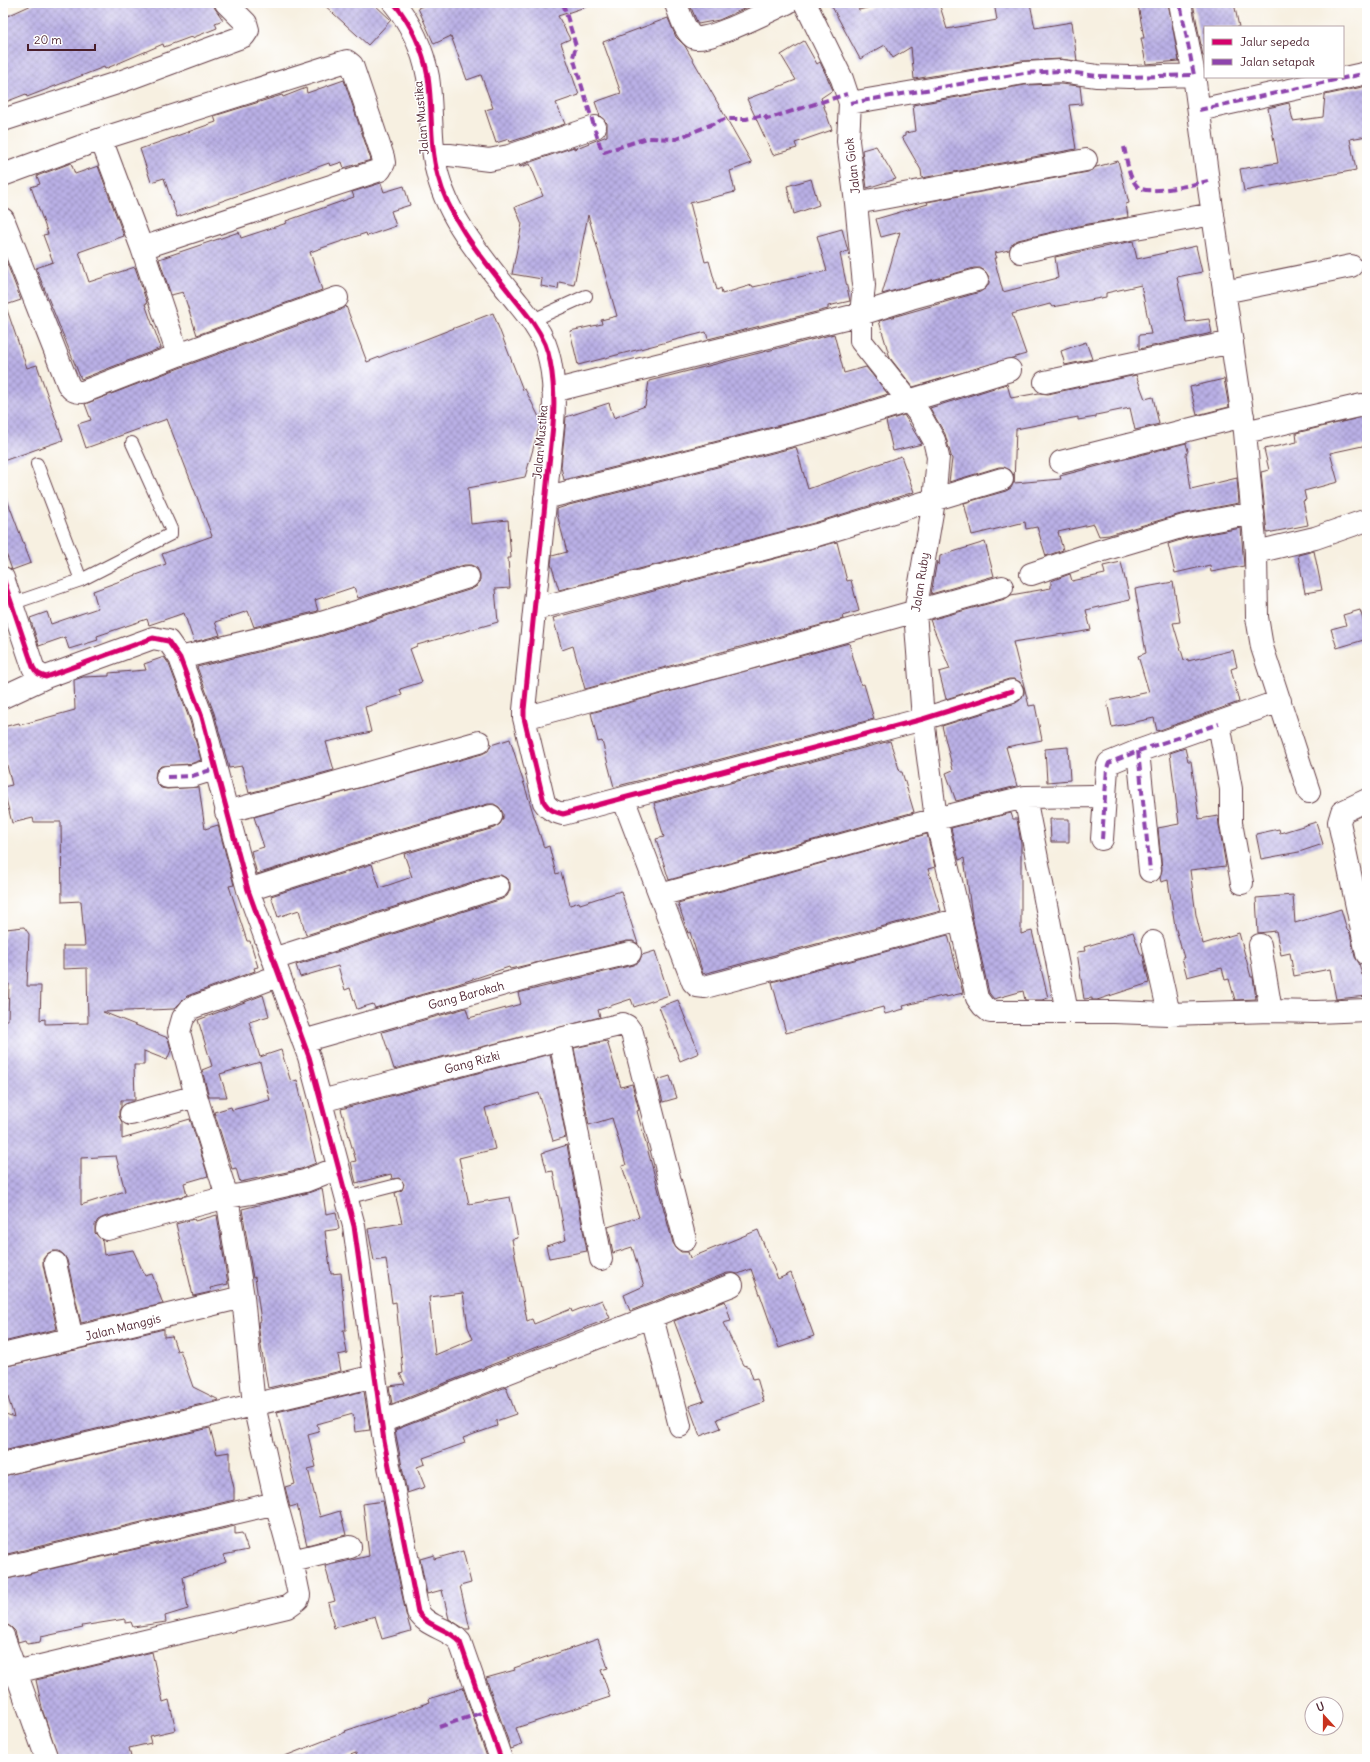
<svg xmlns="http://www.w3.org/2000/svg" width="1370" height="1762" font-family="Delius,sans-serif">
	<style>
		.building { fill: url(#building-cross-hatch); fill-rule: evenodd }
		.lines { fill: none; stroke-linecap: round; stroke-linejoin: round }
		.lane-casing { stroke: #643e46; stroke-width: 14 }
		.street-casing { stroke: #643e46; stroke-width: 24 }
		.lane { stroke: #fff; stroke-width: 12 }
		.street { stroke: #fff; stroke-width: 22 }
		.quiet { stroke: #8e44ad; stroke-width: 4; stroke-dasharray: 8 4; stroke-linecap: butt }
		.cycleway-casing { stroke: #fff; stroke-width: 8 }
		.cycleway { stroke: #d6006c; stroke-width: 5 }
		.labels { text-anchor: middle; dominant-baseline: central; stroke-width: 3; stroke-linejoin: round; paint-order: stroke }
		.street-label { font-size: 12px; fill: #4a1f2b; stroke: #fff }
	</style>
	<defs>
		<pattern id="building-cross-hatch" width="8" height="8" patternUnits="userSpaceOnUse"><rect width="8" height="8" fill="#bab0e6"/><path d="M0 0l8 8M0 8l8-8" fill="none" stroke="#998fbb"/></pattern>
	</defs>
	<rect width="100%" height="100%" fill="#fff"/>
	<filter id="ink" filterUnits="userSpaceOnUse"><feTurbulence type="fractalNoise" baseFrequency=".025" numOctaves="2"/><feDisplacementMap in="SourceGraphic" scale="8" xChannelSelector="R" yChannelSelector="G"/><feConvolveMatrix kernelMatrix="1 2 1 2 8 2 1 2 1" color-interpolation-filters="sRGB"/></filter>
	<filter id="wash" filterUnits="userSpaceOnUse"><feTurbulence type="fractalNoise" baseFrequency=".012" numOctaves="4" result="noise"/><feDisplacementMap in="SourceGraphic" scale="16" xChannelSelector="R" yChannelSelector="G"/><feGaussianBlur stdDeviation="0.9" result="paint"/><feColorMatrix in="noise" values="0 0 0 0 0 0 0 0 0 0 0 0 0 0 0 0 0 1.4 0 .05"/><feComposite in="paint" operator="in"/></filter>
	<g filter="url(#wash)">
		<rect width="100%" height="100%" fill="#f7f0e1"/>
		<g id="blocks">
			<path class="building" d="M36,3h178v4l9,13 -8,3 2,5 -25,10 -1,-1 -27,10 -1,-3 -58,25 -1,-2 -77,30 -1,-3 -23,9v-85z
				M322,3h51l18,17 -23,25z
				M429,3h159v3l-30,10 12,23 -9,4 18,52 -23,8 9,21 -55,18 -1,-3 -13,4 -11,-33 8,-2 -12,-33 -14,5 -16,-44 -17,8 -16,-36z
				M689,3h68l-38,17 -21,4z
				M830,3h26l3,7 26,-7h54l8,26 50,-9 -3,-17h36l5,25 37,-6 5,39 -17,-2 -38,2 -108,18 -3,-32 -18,11 -8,-13 -25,14z
				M1147,3h21l11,58 -33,3 -5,-26h3l-6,-33z
				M1193,3h41l5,24h-34v29h-2z
				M668,18l8,19 9,9 67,117 -22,8 5,21 -45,11 15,59 4,-1 8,29 4,-2 1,6 30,-9 1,2 74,-16 -10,-35 25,-7 6,22 -8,3 10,47 -22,5v3l-120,30 -2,-7 -128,33 -8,-34 32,-7 -1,-4 16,-4 -29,-101 -14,70 -15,-3 -1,7 -17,-3 1,-7 -30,-5 10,-50 -7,-17 28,-11 -13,-32 -10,3 -1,-1 55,-19v2l33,-13v-13l-7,-7 -5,-14 26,-9 -18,-51z
				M804,41l13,23 3,-2 13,28 -12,8 11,32 -37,13 2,5 -24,7 -26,-56 49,-19 -15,-25z
				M344,80l27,80 -27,8 -2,-6 -12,4 -1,-3 -152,54 -13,-39 -13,4 -11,-33 76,-27 -2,-6 68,-21 1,2 23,-9 1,5z
				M1060,84l20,2 2,18 -13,1 7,44 -154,29 -1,-8 -19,-33 3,-1v-3l11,-2 -3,-26 112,-20z
				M1367,86v50l-17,3 6,31 -112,21 -4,-22 38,-6 -10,-55 21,-5 4,18 30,-4 2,-22z
				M876,146l20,33 -29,9 -5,-38z
				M1118,161l11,42 -3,1 2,13 -45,8 -65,15 -5,3 -4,7 -14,3 2,5h-3l9,34 55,-14 -3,-21 78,-16 4,18 59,-13 6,26 -25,5 9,45 23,-3 3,14 -73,16v-14l12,-1 -10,-49 -35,8v4l-54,10 -2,-3 -38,10 14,40 -113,33 -23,-29 -11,-37 101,-29 6,-4 3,-5v-6l-4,-6 -5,-3h-6l-92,26 18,-62 -19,5 -5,-18 52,-15 -1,-2 161,-30 8,-5z
				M71,163l4,11 23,-8 26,70 -45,16 10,30 46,-15 12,36 -2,1 16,44 -80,31 -45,-111 17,-6 -10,-27 5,-1 -17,-47 9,-3 -3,-8z
				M811,179l8,26 -25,9 -7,-28z
				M381,183l3,9 20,-6 6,19 -19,6 5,15 -29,10 -1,-3 -56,19 12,38 -125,45 -14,-43 -12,3 -12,-36 80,-27 2,6 46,-15 -1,-2 68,-24 -2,-5z
				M3,253l18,47 -18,6z
				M346,306l21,56 126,-49 30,77 2,-1 16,32 -16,56 -57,11 3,36 37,-4 3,38h-3l2,30 -15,1 3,33 -81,23v1l-7,3 12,33 -22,7 2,6 -37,12 6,25 -45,10 8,28 -85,23 -7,-27 -13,2 -15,-55 -17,-46 122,-30 153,-48 5,-3 3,-6v-6l-3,-6 -6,-3h-7l-106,33 -4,-11 -39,13 3,11 -64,16 -6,-16 -33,11 5,13 -26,7 -10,-29 -35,12 -2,-6 -50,17 1,4 -29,9 -4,-12 -26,9 -9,-28 17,-6 4,12 47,-16 -5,-17 73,-27 -4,-10 50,-18 -45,-117 -81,29 -8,-24 13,-4 -6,-16 97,-37 159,-57z
				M3,307h3l21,61 10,-3 26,75 -60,21z
				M834,334l10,39 22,-6 22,27 -64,20 -260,66 -3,-13 5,-50 43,-14 5,15 31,-12 4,-25z
				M1086,342l6,17 -27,6 -4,-14z
				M1136,375l9,24 8,-2 6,27 -24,6 -5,-22 -34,7v2l-18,3v-3l-62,12 -2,54 47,-4 -1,-3 126,-33 2,8 -2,4 5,34 46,-11 2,25 -58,11 -72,21 -10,1 -5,-12 -36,8 5,18 -17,6 -9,-29 -11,2 -1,-7 -53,13 -8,-32 42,-12 5,-3 3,-6v-7l-4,-5 -6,-3h-5l-50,15 3,-23 -7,-25 -15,-26 77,-24 4,14 28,-5 9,1z
				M1224,379l5,28 -32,8 -7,-28z
				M904,415l18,29 -29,7 -7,-30z
				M1367,416v29l-37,8 8,29 -34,9 2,9 -3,1 5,24 -41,8 -6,-61 8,-2 -5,-21 33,-7 -1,-9z
				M796,447l12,42 93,-33 13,36 -100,31 -255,67 -8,-26 1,-8 15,-4 -10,-38v-5l12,-4z
				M3,494h2l26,69 -19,7 -9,-25z
				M1241,528l3,38 -33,6 -1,-7 -35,8 -7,-29 19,-6z
				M837,542l10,39 4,-1 8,31 -17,5 1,3 -258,70 -12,-43 -11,4 -9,-32z
				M985,542l9,34 -63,18 6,-33 2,4 1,-9z
				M1314,551l8,39 -17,3 -7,-38z
				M1121,562l9,38 -44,10 5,20 -28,5v-1l-50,8 16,64 6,-1 7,35 -36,7 11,39 -61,15 -10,-28 7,-3 -11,-44 74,-23 5,-4 3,-6v-5l-4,-6 -6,-3h-5l-63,20 -7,-27 11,-3 -20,-49 75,-21 6,-4 40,-7v-7l19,-7 2,7 33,-7 -2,-8z
				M1173,582l7,40 -7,1 11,37 4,-1v2l45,-11 4,17 -6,2 8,33 -82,29 -3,-13 -42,9 -5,-26 42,-9 -11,-36 8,-3 -11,-64z
				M1360,610l7,22v7l-30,9 -6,-19 15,-4 -3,-10z
				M849,643l12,42 3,-1 10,35 -260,68 -12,-46 -4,1 -7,-29z
				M164,657l5,7 21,57 11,39 -11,4 -29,2 -5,5 -1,7 2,6 4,4 6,1 32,-2 6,42 13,-4 16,60 -5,1 18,55h3l8,26 -4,1 1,3 -68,25 -13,13 -71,3 65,26 3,12 -4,10 -23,-9v14h-10l1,35h-14v7l-2,4v6l3,5v17l68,-20 18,57 -24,7 3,12 -83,22 -6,3 -3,5v8l7,7 2,15 29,-5 12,26 7,-2 11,30 -82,19 -14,-63 -3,-5 -5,-4h-7l-5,3 -4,5v6l14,64 -54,13v-322h5l1,-36 -6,-1v-44l3,-10 18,-2 5,7 -2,52h14l-1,34 5,-1v5l43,-1 -1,-55 -24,1v-23h22l-4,-45 -19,1 -1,-80h-27l-1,-4 -21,5 -9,-36 9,-2 -9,-35v-23l16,-4 1,2 55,-15 -1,-30 9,-3 26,-1v-3l37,-3 -2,-6zM116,1156l9,35 -44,14v-47z
				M510,739l34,109 5,-2 7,28 5,-2 9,33 9,-3 1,2 41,-13 17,53 -5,-3h-6l-117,28 -1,-2 -51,17 -83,24 -2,-4 -16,5 -7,-21 -5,2 -7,-24 -38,11 -4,-12 206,-66 5,-3 3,-6v-7l-4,-5 -5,-3h-7l-188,60 -7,-25 -21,7 -7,-21 101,-32 8,24 32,-11 -8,-23 90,-26 6,-4 3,-5v-6l-4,-6 -5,-3h-6l-99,28 -132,42 -6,-23 13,-4 -10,-30 228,-63 6,-3 3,-6z
				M890,741l10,31h2l12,40 -245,68 -13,-41 8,-2 -10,-34z
				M1068,747l2,33 -23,2 -2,-33z
				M1185,748l3,13h3l8,58 19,-3 1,9 7,41 -36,4 6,45 7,29 36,-11 12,44h2l3,22 -21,1 -6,-21 -4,1 -3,-12 -35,9 -5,-19h2l-9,-32 -7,-46 -7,2 -1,-4 2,-8 -4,-42 21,-4 -9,-71z
				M1011,813l2,6h4l4,24v91l11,-3 16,67 -6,2h-17l-2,-9 -29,8 -5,-6 -17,-77 -8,-58 -5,2 -8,-32z
				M1050,819h19v23h-18z
				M1316,822l7,22 -24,8 -38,7 -5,-25 23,-5 1,4z
				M927,834l8,33 -7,2 13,42 -238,63 -13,-42 -2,1 -10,-30z
				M1293,895l2,28 46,-14 6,21 3,3 5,24 4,6 3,12 1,-1 4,22 -31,3 -6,-30 -36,7 -4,-23 -9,2 -5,-24 -18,2 -2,-35z
				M1133,932l8,23h2l6,28 -52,17h-5v-2l-8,1 -7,-47 8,-1 -1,-4z
				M948,935l15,58 -17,4v-2l-43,11 1,3 -19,5 -2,-7 -97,26 -14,-51z
				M655,951l14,44 -35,12 -3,-8 -33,11 2,7 -206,52 -12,-37 84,-24 3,10 52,-14 -3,-11 115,-28 6,-3 3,-7z
				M263,995l6,21 -20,6 11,35 21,-7 10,32 6,-2 19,83 -15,6 -61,13 -4,-14 -4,1 -18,-57 17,-5 1,3 38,-10 -10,-38 -40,12 7,23h-18l-7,-27 10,-4 -14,-46z
				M678,1000l21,53 -19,8 -21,-54z
				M607,1041l14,46 11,-3 7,26 -2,1 36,132 3,5 5,4h7l2,6 68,-28 20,49 13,-6 23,63 -35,12 -28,-79 -13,5 -5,-1h-6l-97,38 -6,-16 20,-9 -12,-39 -19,6 -5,-26 31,-10 -17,-51 4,-1 -14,-47 -23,7 -15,-77z
				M550,1054l16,83 -13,4 -14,-48 -54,15 10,41 -36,9 10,46 41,-7 8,41 -6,1 15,82 5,-2 2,5 37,-15 1,3 30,-12 8,18 -218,86 -3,-18 16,-2 -5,-10 3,-1 -7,-71 -4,1 -6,-44 -12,2 -6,-32 34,-6 -7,-30 7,-3 2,-6 -5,-6 -7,1 -1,-5 -35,9 -5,-21 5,-1 -15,-52zM463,1293l5,34 5,12 -38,16 -6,-58z
				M670,1076l7,22 -14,4 -6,-22z
				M567,1145l20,106 -38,7 -3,-12 20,-6 -13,-69 -6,1 -5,-19z
				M322,1188l4,26 10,-2 3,17 -14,2 6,43 10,-1 5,57h-3l4,23 -9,2 3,16 -73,17 -7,-42 -3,-24 3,-1 -6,-44 -2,1 -11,-69 66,-16z
				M217,1215l11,69 -18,4 1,4 -18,4 -17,-72 18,-5 1,2z
				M725,1301l6,20 -8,2 21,42 5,2 4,12 4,-1 7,24 -47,17 4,9 -21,8 -11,-30 15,-5 -30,-80z
				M164,1329v8l8,-1 5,15 3,-1 13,37 26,13 -216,51v-38l11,4 -11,-36v-14z
				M506,1387l10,27 -20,7 1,5 -34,12 2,5 -42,15 2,6 -8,3 8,20 -18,6 -12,-63z
				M364,1391l6,39 -15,2 -2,-18 -36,10 2,8 -11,3 8,32 -8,2 12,48 20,-6 6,24 -39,10 -10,-40 -7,2 -5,-20 10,-3 -18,-72z
				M210,1428l7,26 13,-2v19l4,17v12l-231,55v-79z
				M383,1501l23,113 5,17 -29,8 -7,-23 -41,12 -6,-25 7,-2 -10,-35 44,-10 -6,-52z
				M235,1526v8l7,-1 6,17 -25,5 3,7 -43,15 5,32 -23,7 1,6 -33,5 -2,-5 -6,1v-4l-43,7 1,2 -42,9 -1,5 -13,2 -2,-4 -7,2 -3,-11 -4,-4 -5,-3 -3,-8v-36z
				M463,1551l8,32 -11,3 10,43h-5l-16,-10 -7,-29 -15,4 -7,-35 14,-4v4z
				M598,1639l10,29 -7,2 9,27 -94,31 6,17 -11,4 -25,-71 29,-8 -1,-2z
				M152,1652l11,50 6,-2 7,30 -27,6 2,7 -22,5 2,9 -12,2h-60l-16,-47 -7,-32z
				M463,1688l24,69 -7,2h-123l-1,-6 -17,6h-59v-1l66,-26 -1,-1 85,-29 -1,-3z"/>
		</g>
	</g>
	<g filter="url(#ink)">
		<use href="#blocks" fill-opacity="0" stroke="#643e46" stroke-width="1"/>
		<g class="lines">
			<g class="lane-casing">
				<path id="lane" d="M533,320l53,-24
					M37,464l44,116
					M11,604l70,-24 90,-46v-5l-39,-86
					M346,1198l51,-13"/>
			</g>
			<g class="street-casing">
				<path id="street" d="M394,3c17,21 29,47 34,74 5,33 1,66 10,99 11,43 44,82 71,116 13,17 27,31 36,52 9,23 10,56 8,81l-29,285v8l20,84c5,8 11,10 19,12l360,-95 89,-28
					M805,3l37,76 8,24 -2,38 8,62 8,82 -3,29v27l59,74 14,25 4,17 -4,44 -19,111 8,107 13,100 24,100
					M1180,3l14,72 14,106 37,251 11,120 1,65 5,30 47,145
					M676,4c4,10 8,26 17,33 10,8 80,-28 94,-34
					M850,103l174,-30 37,-2 36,5 33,1 64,-2
					M1199,110l168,-37
					M3,120l114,-37 127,-47 4,-6 -2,-7 -20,-20
					M101,139l41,109 36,107
					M434,153l55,7 20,-4 86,-29
					M3,175l98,-36 239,-76 7,-2 5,4 31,92 1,6 -4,7 -238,78
					M856,203l230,-43
					M3,219l65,165c4,7 7,8 15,8l95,-37 159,-57
					M1021,252l65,-15 127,-23
					M1224,292l127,-26
					M1045,382l187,-40
					M553,391l308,-77 50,-16 66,-18
					M1245,432l117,-27
					M1061,462l182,-46
					M545,498l282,-72 183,-56
					M1256,552l59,-14 52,-18
					M1031,574l69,-23 84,-25 69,-13
					M3,578l30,89c3,6 6,8 13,10l107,-39 15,3 12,17 22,59 46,173 61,167 45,169 30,215 34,171c10,16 31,16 42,30l41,117
					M535,609l282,-74 185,-56
					M180,658l135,-33 153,-48
					M3,697l43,-20
					M524,718l221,-59 257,-72
					M1219,724l12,65v34l11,60
					M1138,751l12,120
					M167,777l25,-1 22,-7
					M1025,797l69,-1
					M623,798l70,184 4,4 8,1 255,-68 17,79 6,8 7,6h124l55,2 102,-3 45,1 51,-2
					M1367,800l-25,12 -3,10 28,132
					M226,812l97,-26 156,-44
					M1102,839l5,-71 2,-5 29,-12 142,-50
					M248,890l145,-46 98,-28
					M660,895l276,-76 89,-22 42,215
					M1153,942l16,72
					M1260,945l11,66
					M273,959l225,-72
					M560,1039l41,220
					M303,1041l237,-67 90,-21
					M321,1101l239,-62 63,-15 4,2 5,7 53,207
					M131,1114l65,-18
					M107,1229l120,-32 25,-4 53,-12 33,-13
					M55,1263l17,76
					M652,1317l28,109
					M3,1355l240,-58
					M381,1422l351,-137
					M3,1464l372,-88
					M292,1561l58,-14
					M3,1568l273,-65
					M3,1636l44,123
					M3,1675l284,-68 11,-8 1,-4 -7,-34 -16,-58 -22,-98 -11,-108 -16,-100 -31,-101 -17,-64 4,-14 8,-10 87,-32"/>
			</g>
			<use href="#lane" class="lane"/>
			<use href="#street" class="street"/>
			<path class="quiet" d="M563,3l13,43 -3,11 27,89 4,6 43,-14 29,1 49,-20h21l18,-4 3,4 80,-25
				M850,103l174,-30 37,-2 36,5 33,1 64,-2 -14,-72
				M1199,110l168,-37
				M1124,147c3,12 4,31 14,40 9,9 57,-3 70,-6
				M1138,751l12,120
				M167,777l25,-1 22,-7
				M1102,839l5,-71 2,-5 29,-12 81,-27
				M439,1727l45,-15"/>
			<g class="cycleway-casing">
				<path id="cycleway" d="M394,3c17,21 29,47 34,74 5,33 1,66 10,99 11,43 44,82 71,116 13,17 27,31 36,52 9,23 10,56 8,81l-29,285v8l20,84c5,8 11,10 19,12l360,-95 89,-28
					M3,578l30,89c3,6 6,8 13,10l107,-39 15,3 12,17 22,59 46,173 61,167 45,169 30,215 34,171c10,16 31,16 42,30l41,117"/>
			</g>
			<use href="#cycleway" class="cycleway"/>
		</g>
	</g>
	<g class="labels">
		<g class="street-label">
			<text transform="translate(421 118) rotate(-95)">Jalan Mustika</text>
			<text transform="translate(852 166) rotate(-97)">Jalan Giok</text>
			<text transform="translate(540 442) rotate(-85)">Jalan Mustika</text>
			<text transform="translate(920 582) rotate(-81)">Jalan Ruby</text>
			<text transform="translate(466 995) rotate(-15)">Gang Barokah</text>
			<text transform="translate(472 1062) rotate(-15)">Gang Rizki</text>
			<text transform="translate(123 1327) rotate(-14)">Jalan Manggis</text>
		</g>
	</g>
	<rect width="1370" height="1762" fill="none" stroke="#fff" stroke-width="16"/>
	<rect x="1204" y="26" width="140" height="52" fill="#ffffff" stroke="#b7a5aa"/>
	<rect x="1212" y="39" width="20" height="6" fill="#d6006c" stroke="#b7a5aa"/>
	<text x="1240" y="46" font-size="12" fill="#4a1f2b">Jalur sepeda</text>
	<rect x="1212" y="59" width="20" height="6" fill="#8e44ad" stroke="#b7a5aa"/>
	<text x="1240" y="66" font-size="12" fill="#4a1f2b">Jalan setapak</text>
	<g transform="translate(1324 1716) rotate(339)"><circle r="19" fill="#ffffff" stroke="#b7a5aa"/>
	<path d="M0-3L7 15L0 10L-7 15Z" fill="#c8321e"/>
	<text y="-6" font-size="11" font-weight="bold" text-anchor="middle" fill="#4a1f2b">U</text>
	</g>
	<path d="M28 44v6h67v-6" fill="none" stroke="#4a1f2b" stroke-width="2"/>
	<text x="34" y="44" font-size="12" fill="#4a1f2b" stroke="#ffffff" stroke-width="3" paint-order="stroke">20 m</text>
</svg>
